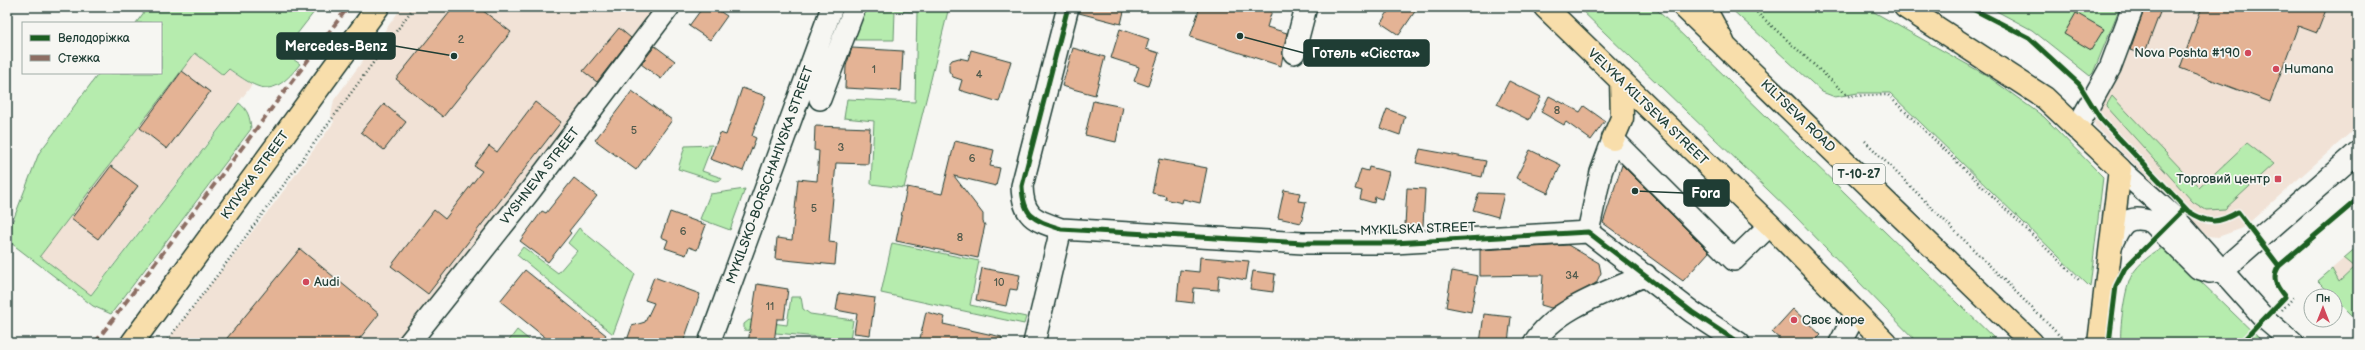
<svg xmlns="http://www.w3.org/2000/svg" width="2365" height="350" font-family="'Balsamiq Sans',sans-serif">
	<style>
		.built { fill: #f1e2d6 }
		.green { fill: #b6ecae; stroke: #6a9471 }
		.building { fill: #e4b395; stroke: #1f3d34 }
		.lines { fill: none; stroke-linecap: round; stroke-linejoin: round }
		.minor-casing { stroke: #1f3d34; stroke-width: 24 }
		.major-casing { stroke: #1f3d34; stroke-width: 25 }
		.highway-casing { stroke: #1f3d34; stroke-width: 25 }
		.path { stroke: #1f3d34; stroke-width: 2.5; stroke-dasharray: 1 3; stroke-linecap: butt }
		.minor { stroke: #f6f6f2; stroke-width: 21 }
		.major { stroke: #f8deab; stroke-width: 22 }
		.highway { stroke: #f8deab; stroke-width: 22 }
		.quiet { stroke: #8d6e63; stroke-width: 4; stroke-dasharray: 8 4; stroke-linecap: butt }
		.cycleway-casing { stroke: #f6f6f2; stroke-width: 8 }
		.cycleway { stroke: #1b5e20; stroke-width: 5 }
		.poi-dot { fill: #d1495b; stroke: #f6f6f2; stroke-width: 1.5 }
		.labels { text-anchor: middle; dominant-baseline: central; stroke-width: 3.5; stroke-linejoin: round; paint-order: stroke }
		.number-label { font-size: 11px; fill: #505a4c }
		.shield { fill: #f6f6f2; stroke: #60746d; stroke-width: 1 }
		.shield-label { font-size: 12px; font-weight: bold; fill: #1f3d34 }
		.poi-label { font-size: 13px; fill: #1f3d34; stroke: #f6f6f2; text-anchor: start }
		.street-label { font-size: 13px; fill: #1f3d34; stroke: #f6f6f2 }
		.leader { fill: none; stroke: #1f3d34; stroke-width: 1.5 }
		.callout-dot { fill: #1f3d34; stroke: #f6f6f2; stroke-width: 1.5 }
		.callout { fill: #1f3d34; stroke: #1f3d34; stroke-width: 1.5 }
		.callout-label { font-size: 14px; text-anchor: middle; font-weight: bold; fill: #fff }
	</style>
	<rect width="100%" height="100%" fill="#f6f6f2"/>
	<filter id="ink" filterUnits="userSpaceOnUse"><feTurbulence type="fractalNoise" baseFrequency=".025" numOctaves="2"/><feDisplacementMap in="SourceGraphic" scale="8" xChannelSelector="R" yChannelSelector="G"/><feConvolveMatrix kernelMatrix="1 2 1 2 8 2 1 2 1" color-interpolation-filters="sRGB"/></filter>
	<g filter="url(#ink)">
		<path class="built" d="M402,7h256l-262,336h-231l111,-142 58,-79 -3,-7 3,-15z
			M2123,7h235v119l-115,102 -25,9 -10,-1 -113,-110 -2,-10 1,-37z
			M195,53l28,22 5,-6 24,16 -162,210 -50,-39z
			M2358,246v75l-40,-40z"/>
		<path class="green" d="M148,7h170l-35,45 17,12c-27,35 -40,27 -71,5l-6,6 -28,-22 -155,203 51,39 148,-192c9,7 11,14 12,26l-140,185 -18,-8 -86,-66v-4l32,-83 60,-80h62v-50h-25z
			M876,7h73l-45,181 -33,-4 3,-63 -30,-3 3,-19 68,3 2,-90 -22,-1 -1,29h-41l8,-25z
			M1578,7h76l345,336h-81l-123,-127z
			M1729,7h136l121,68 58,42 59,60 -13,110 -200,-194h-32l-23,4 -13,-5z
			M1989,7h131l-27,66 -3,3 -58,-46z
			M2112,96l87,92 48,-45 27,21 -49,45 -19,1 -13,-8 -87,-96z
			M712,145l-10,26 20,7 -1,2 -6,1 -37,-12 7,-23z
			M745,189l-15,41 -30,-11 10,-25z
			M579,228l56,46 -22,60 -96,-79 6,-8 35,26 19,-22 -9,-8z
			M892,243l87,18 -9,44 56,12 -2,7 -143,-31z
			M2358,246v75l-40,-40 14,-12 7,13 16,-15 -11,-9z
			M2165,247l99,96h-143c-2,-13 4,-57 11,-68 6,-11 21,-23 33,-28z
			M791,297h10l2,12 7,5 43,6 -3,20 -106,-10v-6l5,-4 38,5z
			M517,330l16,13h-26z"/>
		<path class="building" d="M454,7h24l33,25 -68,85 -47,-38z
			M703,7h10l14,9 -17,24 -21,-14z
			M1080,7h45l-4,17 -42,-11z
			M1200,7h73l-6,20 20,6 -6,33 -91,-29z
			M1391,7h27l-19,28 -18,-12z
			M2145,7h17l-18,48 -14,-5z
			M2202,7h125l-10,26 -19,-7 -28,76 -90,-34z
			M2076,13l28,16 -13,21 -27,-16z
			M619,28l12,10 -34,44 -14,-11z
			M1120,29l29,10 -3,10 13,4 -11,33 -14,-5 5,-14 -28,-9z
			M655,46l20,15 -14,18 -20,-15z
			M852,48l51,3 -2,40 -56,-3 1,-22z
			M1073,48l32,9 -10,38 -33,-9z
			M971,50l40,11 -12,41 -40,-12 3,-10 -9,-3 -4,-6v-7l3,-4 7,-2 9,2z
			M182,71l28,21 -43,57 -27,-21z
			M1509,81l32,16 -12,23 -32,-16z
			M742,88l24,8 -14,40 4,2 -13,33 -33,-12 10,-26 6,2z
			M632,91l40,29 -36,50 -41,-30z
			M1549,96l31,16 4,-6 21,15 -14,19 -25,-18 -2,3 -23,-13z
			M1093,101l30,6 -7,35 -31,-7z
			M535,102l26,20 -133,172 -37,-28 43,-56 11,9 37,-48 -8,-5 15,-20 8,6z
			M384,104l22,18 -22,28 -23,-18z
			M1387,109l18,7 -5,19 -20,-7z
			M815,126l55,2 -2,36 -32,-1 -7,79 8,1 -2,22 -60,-6 2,-21 15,2 6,-61 19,2 2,-30 -5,-1z
			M955,141l39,9 -4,16 10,2 -4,18 -42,-10 29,38v8l2,3 -7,33 -82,-17 11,-54 35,7z
			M1420,149l66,12 -4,16 -66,-14z
			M1530,150l31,15 -13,28 -32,-15z
			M1159,159l48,9 -7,35 -17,-4 -1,4 -4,-1 -13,-3 1,-3 -14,-3z
			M1622,165l87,87 -26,29 -80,-58z
			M111,166l27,20 -40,53 -27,-20z
			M1369,167l20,5 -7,27 -7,-2 -1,6 -14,-4 2,-8 -7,-2 6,-20 7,2z
			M574,178l23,18 -28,35 2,2 -23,29 -28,-21 22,-30 4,2z
			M1407,188l18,1 -2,37 -18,-1z
			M1284,190l16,3 -2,8 8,1 -5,21 -23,-5z
			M1479,193l25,1 -6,23 -25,-7z
			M670,212l36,13 -9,25 -8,-3 -3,8 -21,-7 3,-8 -7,-3z
			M1568,245l31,18 2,10 -5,10 -45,25 -10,-3 2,-30 -63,1v-26z
			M300,249l79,65 -23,29h-133z
			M1200,257l49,4 -3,19 -27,-5 -1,15 -24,-2 -1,15 -16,-2 3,-31 19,2z
			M982,268l38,7 -3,15 -7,-1 -4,17 -30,-6z
			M525,270l81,65 -6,8h-48l-52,-42z
			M1253,271l22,3 -2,18 -23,-3z
			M1452,271l26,5 -7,36 -25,-5z
			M654,277l46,17 -17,49h-57l6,-17 13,-4 9,-19 -9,-3z
			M757,284l31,5 -4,30h-7l-3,24h-26z
			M839,293l36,5 -5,37 -16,-2 3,-19 -21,-4z
			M1793,309l28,26 -8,8h-29l-12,-11z
			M926,312l19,5 -2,7 59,13 -1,6h-82z
			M1484,314l27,3 -3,26h-28z"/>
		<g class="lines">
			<g class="minor-casing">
				<path id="minor" d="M1068,7l-46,179c1,31 12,34 39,43l242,14h91l194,-11 104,80 47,31
					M1294,53l12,-46
					M820,99l35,-92
					M2076,129l34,-61 23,-61
					M2120,169l54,48 91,102 28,24
					M1588,232l13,-60 12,-33 121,121 36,-35
					M2111,246c9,-21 15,-33 41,-24l46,46 12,4 13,-2
					M2223,270l135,-118
					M409,343l121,-152 139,-184
					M709,343l123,-336
					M1034,343l27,-114
					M1534,343c21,-35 76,-52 112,-68
					M1840,343l16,-30"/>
			</g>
			<g class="major-casing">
				<path id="major" d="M1704,7l19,35
					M1905,7l140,91 75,71 -21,174
					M132,343l246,-336"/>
			</g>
			<g class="highway-casing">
				<path id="highway" d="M1545,7l225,218 116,118
					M1684,7l348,336
					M1613,139l9,-21 -1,-38"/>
			</g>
			<path class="path" d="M1751,7l97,89 40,-1 192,186
				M1865,141l202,202
				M2282,310l12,-13
				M165,343l54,-70 195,-266
				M2252,343l5,-6"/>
			<use href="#minor" class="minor"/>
			<use href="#major" class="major"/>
			<use href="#highway" class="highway"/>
			<path class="quiet" d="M95,343l253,-336"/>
			<g class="cycleway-casing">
				<path id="cycleway" d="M1068,7l-46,179c1,31 12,34 39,43l242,14h91l194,-11 104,80 47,31
					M1969,7l60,31 50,46 21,34 88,93c20,13 30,13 50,1l41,54
					M2109,343l7,-57 9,-18 60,-60
					M2241,343l44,-46c-9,-11 -14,-19 -6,-31l79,-67"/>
			</g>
			<use href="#cycleway" class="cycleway"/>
		</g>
	</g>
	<g class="poi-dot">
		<circle cx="2248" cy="53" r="4"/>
		<circle cx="2276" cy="69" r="4"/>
		<rect x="2274" y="175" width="8" height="8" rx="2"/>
		<circle cx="306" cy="282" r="4"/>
		<circle cx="1794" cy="320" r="4"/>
	</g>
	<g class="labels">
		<g class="number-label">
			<text x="461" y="39">2</text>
			<text x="874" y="69">1</text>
			<text x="979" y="74">4</text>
			<text x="1557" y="110">8</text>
			<text x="634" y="130">5</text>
			<text x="841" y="147">3</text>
			<text x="972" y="158">6</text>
			<text x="814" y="208">5</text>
			<text x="683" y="231">6</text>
			<text x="960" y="237">8</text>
			<text x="1572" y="275">34</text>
			<text x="999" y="282">10</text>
			<text x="770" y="306">11</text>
		</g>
		<rect class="shield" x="1833" y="164" width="52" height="20" rx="3"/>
		<g class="shield-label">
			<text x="1859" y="174">Т-10-27</text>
		</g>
		<g class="poi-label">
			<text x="2240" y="53" text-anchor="end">Nova Poshta #190</text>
			<text x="2284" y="69">Humana</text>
			<text x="2270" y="179" text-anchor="end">Торговий центр</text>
			<text x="314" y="282">Audi</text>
			<text x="1802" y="320">Своє море</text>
		</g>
		<g class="street-label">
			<text transform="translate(1648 107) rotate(44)">VELYKA KILTSEVA STREET</text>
			<text transform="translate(1798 116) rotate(44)">KILTSEVA ROAD</text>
			<text transform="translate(255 175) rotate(-54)">KYIVSKA STREET</text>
			<text transform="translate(770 175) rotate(-70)">MYKILSKO-BORSCHAHIVSKA STREET</text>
			<text transform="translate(540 176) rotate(-52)">VYSHNEVA STREET</text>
			<text transform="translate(1418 229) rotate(-2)">MYKILSKA STREET</text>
		</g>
	</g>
	<path class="leader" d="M454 56L395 46M1240 36L1304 53M1635 191L1684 193"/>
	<g class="callout-dot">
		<circle cx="454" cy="56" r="4"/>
		<circle cx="1240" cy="36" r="4"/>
		<circle cx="1635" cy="191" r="4"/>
	</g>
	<g class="callout">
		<rect x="277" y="33" width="118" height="26" rx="4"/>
		<rect x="1304" y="40" width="125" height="26" rx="4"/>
		<rect x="1684" y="180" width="45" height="26" rx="4"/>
	</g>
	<g class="callout-label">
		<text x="336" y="51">Mercedes-Benz</text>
		<text x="1366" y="58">Готель «Сієста»</text>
		<text x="1706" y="198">Fora</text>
	</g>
	<rect width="2365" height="350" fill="none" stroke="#f6f6f2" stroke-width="24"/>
	<rect x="12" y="12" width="2341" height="326" fill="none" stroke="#1f3d34" stroke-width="1.5" filter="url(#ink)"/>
	<rect x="22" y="22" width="140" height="52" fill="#f6f6f2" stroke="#a0aca6"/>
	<rect x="30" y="35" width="20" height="6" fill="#1b5e20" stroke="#a0aca6"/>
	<text x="58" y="42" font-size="12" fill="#1f3d34">Велодоріжка</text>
	<rect x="30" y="55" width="20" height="6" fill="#8d6e63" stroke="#a0aca6"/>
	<text x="58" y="62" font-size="12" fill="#1f3d34">Стежка</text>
	<g transform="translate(2323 308)"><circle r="19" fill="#f6f6f2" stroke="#a0aca6"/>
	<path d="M0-3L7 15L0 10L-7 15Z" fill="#d1495b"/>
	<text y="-6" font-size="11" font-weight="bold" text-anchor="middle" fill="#1f3d34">Пн</text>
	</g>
</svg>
